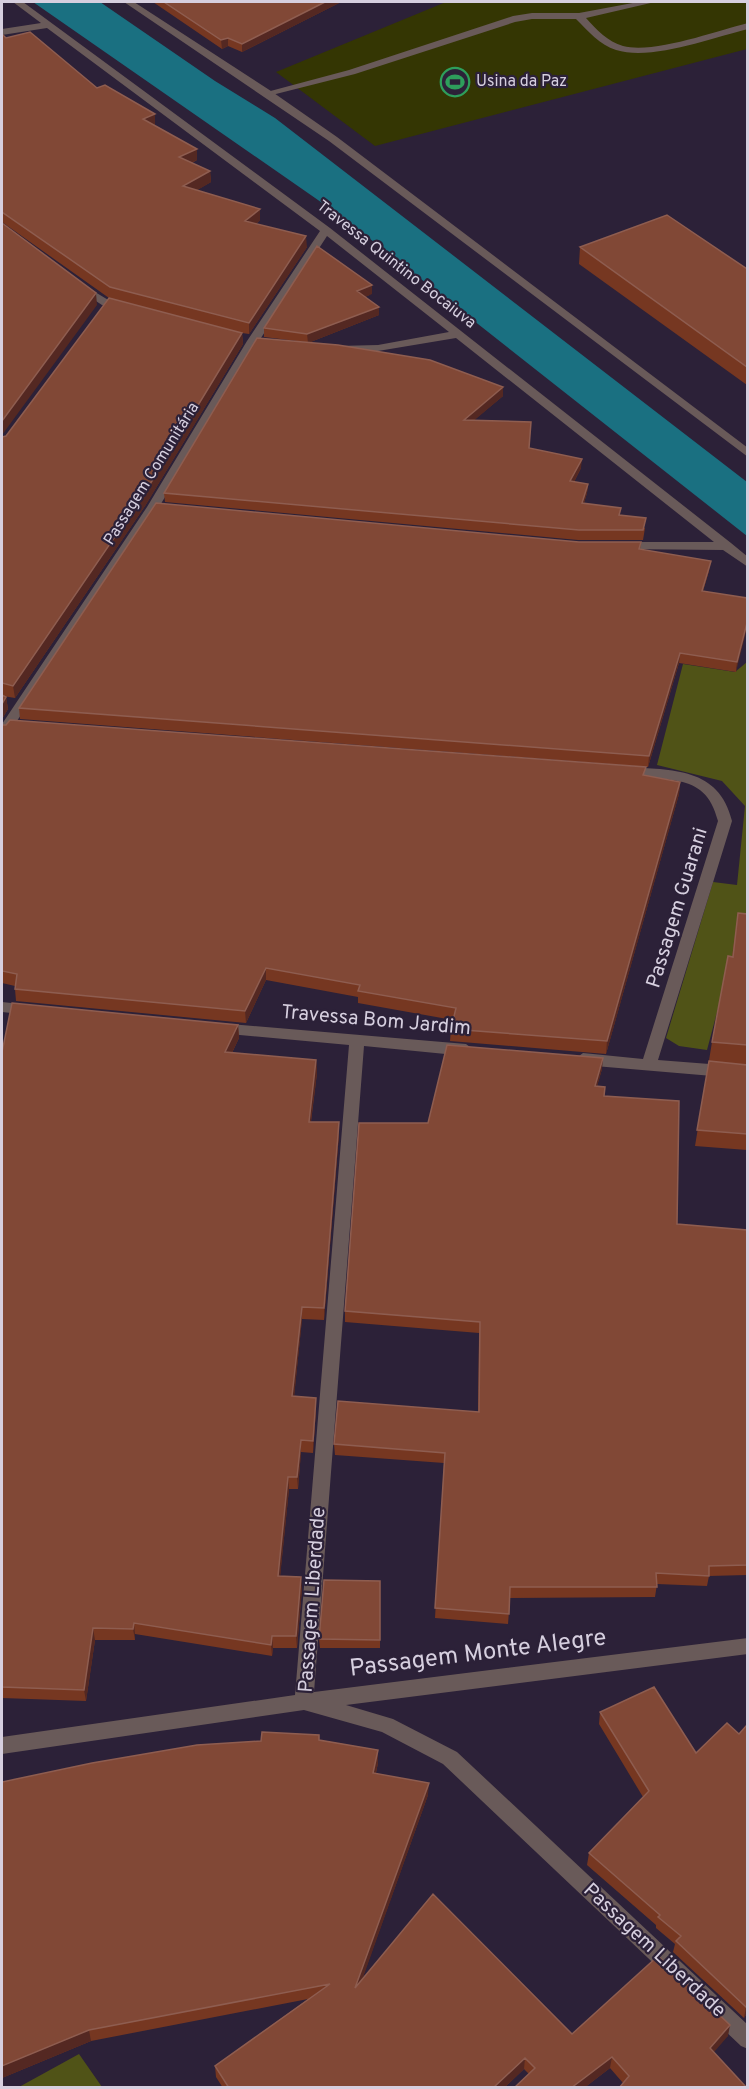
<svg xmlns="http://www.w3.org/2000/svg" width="749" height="2089" font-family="Overpass,sans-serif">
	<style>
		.green { fill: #343603 }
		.forest { fill: #505317 }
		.water { fill: #1a7081 }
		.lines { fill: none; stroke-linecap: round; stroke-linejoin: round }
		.service { fill: #695a59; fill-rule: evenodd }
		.minor { fill: #695a59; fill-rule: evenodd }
		.wall { fill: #763721 }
		.shaded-wall { fill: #542822 }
		.building { fill: #814836; stroke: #8e5d50; stroke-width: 1.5 }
		.labels { text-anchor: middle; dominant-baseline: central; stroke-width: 4.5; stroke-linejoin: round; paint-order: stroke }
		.far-poi-label { font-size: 16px; fill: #d6cfdf; stroke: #2c2138; text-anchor: start }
		.far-street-label { font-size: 16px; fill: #d6cfdf; stroke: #2c2138 }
		.street-label { font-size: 20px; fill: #d6cfdf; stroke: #2c2138 }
		.near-street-label { font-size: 24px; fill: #d6cfdf; stroke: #2c2138 }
	</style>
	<rect width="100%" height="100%" fill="#2c2138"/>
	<path class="green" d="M446,2h301v47l-372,97 -99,-74z"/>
	<path class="forest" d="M747,662v272l-27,67 -13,49 -28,-4 -13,-8 47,-156 24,3 8,-79 -23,-25 -65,-16 26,-101 52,8z
		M79,2054l23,33h-83z"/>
	<path class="water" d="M33,2h67l115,79 60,37 472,364v54l-406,-320z"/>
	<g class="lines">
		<path class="service" d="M638,2h17l-69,16c10,11 22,24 37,28 31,8 93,-15 125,-23v6c-37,9 -96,32 -132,21 -16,-5 -28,-19 -40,-31h-44l-17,3 -160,52 -87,22 -5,-3 86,-23 164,-54 19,-3h47z"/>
		<path class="minor" d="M13,2h10l307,226 401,315 17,14v10l-25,-17 -107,-1 -2,-3 6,-4h94l-258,-204 -78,13h-45l-2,-2 6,-3 41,-1 71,-13 -122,-96 -68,105 -100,166 -152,229 -5,1v-13l145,-217 100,-166 73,-110 -273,-203 -45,7v-6l39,-6z
			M124,2h10l137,89 66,46 411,311v9l-419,-316z
			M80,283l30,18 21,7 -5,3 -24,-6 -26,-17v-4z
			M626,767c46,3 93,0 106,54l-74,239 90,7v12l-165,-14 -8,-6 8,-6 60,6 75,-238c-13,-54 -57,-36 -97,-47l-2,-3 2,-3z
			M2,1002l28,3 7,5 -7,5 -28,-3z
			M218,1023l248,21 8,6 -8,6 -102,-10 -50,646 434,-54v16l-402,51 47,14 64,33 291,273v24l-7,-3 -298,-282 -61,-32 -78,-22 -302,44v-17l293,-42 54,-650 -131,-12 -7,-5z"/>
	</g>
	<path class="wall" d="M153,2h188l-99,50 -14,-6 -6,3z
		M2,34l4,4 91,50 58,26v12l42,23v11l-5,3 18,8 1,11 -14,8 63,19v11l-4,4 51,23 -58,87 -7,-1 1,11 -98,162 -130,192 -12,-2 3,1 2,12 -6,10v-282l4,-1 103,-138 -107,-76z
		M580,247l167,22v116l-168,-121z
		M372,294l-7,3 14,10v8l-71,28 195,44v9l-29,24 55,28 52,20 -7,14 14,2 -1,9 -3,10 37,12 24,13 -2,12h-65l-413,-38 -1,-9 141,-151 -41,-5v-9z
		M579,542h62l-1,7 69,22 -6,20 44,7 -11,74 -57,-9 -31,104 -628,-48 -1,-11z
		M2,725l643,51 35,6 -1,12 -73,260 -156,-13 1,-12 2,-9 -95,-17v-6l-92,-17 -20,43 -230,-22 -1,-12v-3l-13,-3z
		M738,913l9,1v236l-52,-4 17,-104 20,-85z
		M238,1025l1,13 -7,15 84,7 1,13 -6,49 28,12 -15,186 -22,-1 -8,77 22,2v11l-3,44 -12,-1 -3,37h-9l-9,87 22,12 -5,60h-24l-1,8 -137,-22v6h-40l-9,61 -84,-3v-646z
		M602,1069l-5,17 7,10 73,128 70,6v345l-38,1 -2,10 -50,-2 -2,13 -145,1 -2,26 -73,-6 9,-155 -109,-8 -1,-11 144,-32 1,-79 -134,-11v-11l83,-188z
		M380,1581v67h-60l-1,-9z
		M600,1712l96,41 51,260 -3,5 -71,-66 2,-8 -19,-16v-3l-69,-60 2,-12 54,-56 -44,-73z
		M320,1740l58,10v13l-2,10 52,22 -66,184 210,55 156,2 -105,47 -13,-15 -26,20h-70l15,-14 -5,-5 -20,19h-281l-7,-11 -1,-11 93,-67 -217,42 -89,37z"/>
	<path class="shaded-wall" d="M325,2h16l-99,50v-8z
		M228,38v8l-6,3 -1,-9z
		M155,114v12l-12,5v-12z
		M197,149v11l-17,8 -1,-11z
		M210,171l1,11 -27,16 -1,-12z
		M260,209v11l-15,13v-12z
		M306,236l1,11 -58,87v-11z
		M372,285v9l-15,6v-9z
		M96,293l1,12 -95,130v-14z
		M379,307v8l-71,28 -1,-9z
		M242,333l1,11 -98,162 -130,192 -2,-12z
		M503,387v9l-39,33v-9z
		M582,459l-1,9 -11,22v-9z
		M588,484l-1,9 -6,19 1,-9z
		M711,561l-2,10 -9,30 2,-10z
		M747,623v5l-11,44 1,-10z
		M680,653l-1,10 -31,104 1,-11z
		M6,697l2,12 -6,10v-15z
		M680,782l-1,12 -73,260 1,-13z
		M266,968v12l-20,43 -1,-12z
		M238,1025l1,13 -13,27 -1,-13z
		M603,1058l-1,11 -8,28 1,-11z
		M316,1060l1,13 -8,62v-13z
		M339,1122v12l-15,186v-12z
		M302,1307v12l-9,89 -1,-12z
		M316,1398v11l-3,44v-12z
		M301,1440v12l-3,37 -1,-12z
		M288,1477l1,12 -10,99 -1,-12z
		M301,1577l1,11 -5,60 -1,-12z
		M134,1623l1,11v6l-2,-11z
		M93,1628l2,12 -9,61 -2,-11z
		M272,1636l1,12 -1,8 -1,-11z
		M378,1750v13l-5,22v-12z
		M429,1783l-1,12 -73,205v-12z
		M747,2006v7l-3,5 2,-11z
		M730,2025l-2,11 -20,23 2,-11z
		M89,2030l2,11 -89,37v-12z
		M612,2057l-2,11 -26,20h-13z
		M525,2058l-1,11 -20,19h-11z"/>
	<path class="building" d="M164,2h161l-83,42 -14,-6 -7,2z
		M30,32l67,56 8,-3 50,29 -12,5 54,30 -18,8 31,14 -27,15 77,23 -15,12 61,15 -57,87 -139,-36 -108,-75v-178l4,4z
		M667,215l80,54v98l-167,-120z
		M2,223l94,70 -94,128z
		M317,246l55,39 -15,6 22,16 -72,27 -43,-6z
		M109,298l133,35 -98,161 -131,192 -11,-3v-246l4,-1z
		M257,338l81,7 92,15 73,27 -39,33 67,2 -2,26 53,11 -12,22 18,3 -6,19 39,5 -2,7 27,3 -3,12h-64l-415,-37z
		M156,503l423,39h62l-2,7 72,12 -9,30 45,7v25l-10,39 -57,-9 -31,103 -630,-48z
		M2,695l4,2 -4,7z
		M10,720l636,47 -3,8 37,7 -73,259 -156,-12 5,-21 -98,-17 2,-6 -94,-17 -21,43 -230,-22 2,-15 -15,-3v-246h4z
		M738,913l9,1v131l-35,-3 16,-86 5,1z
		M12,1003l226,22 -13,27 91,8 -7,62h30l-15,186 -22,-1 -10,89 24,2 -3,43 -12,-1 -4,37h-9l-10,99 23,1 -5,59h-24l-1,9 -137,-22 -1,6 -40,-1 -9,62 -82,-3v-635z
		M447,1045l156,13 -8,28 10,1 -1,9 75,5 -2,123 70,6v335l-38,1v10l-53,-3 1,14h-147l-1,27 -74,-6 10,-155 -111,-9 4,-43 141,11 1,-90 -135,-11 14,-188h69z
		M709,1061l38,4v69l-50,-4z
		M324,1580l56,1v59l-61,-1z
		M654,1687l42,66 31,-30 12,11 8,-9v281l-1,1 -70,-66 5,-5 -23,-19 2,-2 -71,-62 60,-62 -49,-79z
		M262,1732l57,3v5l59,10 -5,23 56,10 -74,205 78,-94 139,140 86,-78 72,69 -20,23 37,40h-128l10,-12 -17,-19 -41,31h-57l21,-20 -10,-10 -32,30h-264l-14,-22 115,-82 -241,46 -87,36v-284l90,-19 105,-18 64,-4z"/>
	<defs>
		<g id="stadium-ring" transform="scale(1.5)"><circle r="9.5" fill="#2c2138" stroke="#2e9e5b" stroke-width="1.5"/><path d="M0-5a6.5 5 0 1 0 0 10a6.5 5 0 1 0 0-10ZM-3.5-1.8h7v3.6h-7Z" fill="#2e9e5b"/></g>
	</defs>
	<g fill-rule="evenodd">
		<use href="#stadium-ring" x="455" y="82"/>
	</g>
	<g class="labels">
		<g class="far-poi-label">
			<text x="476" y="82">Usina da Paz</text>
		</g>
		<g class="far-street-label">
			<text transform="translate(396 265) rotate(38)">Travessa Quintino Bocaiuva</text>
			<text transform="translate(152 474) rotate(-58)">Passagem Comunitária</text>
		</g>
		<g class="street-label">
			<text transform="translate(678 908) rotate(-73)">Passagem Guarani</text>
			<text transform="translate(376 1021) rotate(5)">Travessa Bom Jardim</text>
			<text transform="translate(313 1600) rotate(-86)">Passagem Liberdade</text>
			<text transform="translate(654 1951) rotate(43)">Passagem Liberdade</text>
		</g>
		<g class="near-street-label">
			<text transform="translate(478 1654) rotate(-7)">Passagem Monte Alegre</text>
		</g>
	</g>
	<rect width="749" height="2089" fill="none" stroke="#d6cfdf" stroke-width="6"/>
</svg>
